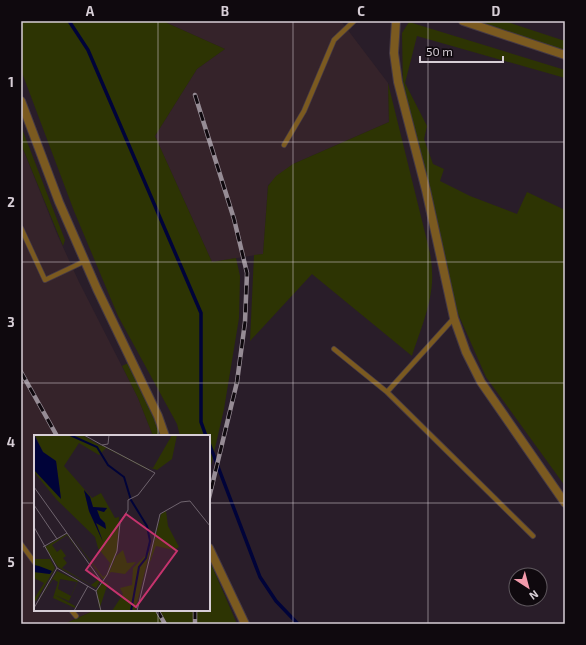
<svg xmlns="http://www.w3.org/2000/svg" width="586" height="645" font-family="'Exo 2',sans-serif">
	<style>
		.industrial { fill: #35232a }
		.green { fill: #2d3403 }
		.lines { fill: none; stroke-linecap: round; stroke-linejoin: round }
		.stream { stroke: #000339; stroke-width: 3.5 }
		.service-casing { stroke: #453945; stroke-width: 6 }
		.minor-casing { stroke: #453945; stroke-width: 10 }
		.service { stroke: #7b5a20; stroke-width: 4.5 }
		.minor { stroke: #7b5a20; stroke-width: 8 }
		.rail-casing { stroke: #968c95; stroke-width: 4.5 }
		.rail { stroke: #0f090e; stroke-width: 3; stroke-dasharray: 9; stroke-linecap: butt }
		.grid { fill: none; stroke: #d7ced6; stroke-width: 1; stroke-opacity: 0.55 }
		.inset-river { fill: none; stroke: #000339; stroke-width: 2 }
		.inset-road { fill: none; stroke: #6f646e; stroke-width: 1 }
		.view { fill: #c5336d; fill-opacity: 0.15; stroke: #c5336d; stroke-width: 2 }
		.inset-edge { fill: none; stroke: #d7ced6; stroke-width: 2 }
		.neatline { fill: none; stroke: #d7ced6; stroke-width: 1.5 }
		.grid-label { font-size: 13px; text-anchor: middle; font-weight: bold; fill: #d7ced6 }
	</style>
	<rect width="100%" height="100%" fill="#291d29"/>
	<path class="industrial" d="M167,21h174l47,62 1,39 -96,42 -25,21 -5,69 -51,8 -57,-126 42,-67 28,-20 -58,-26z
		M21,144l36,90 22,48 59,116 15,38h-118v174h60l-31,14h-43z"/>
	<path class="green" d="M21,21h146v2l58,26 -28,20 -42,67 57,126 24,-4 4,18 -1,42 -15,91 -15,65v-38h-29l-3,-12 -59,-108 -44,-105 -53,-141z
		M478,21h26l61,20v10l-68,-22z
		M409,22l156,48v8l-148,-42 -12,47 22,43 -3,13 9,25 11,5 -4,12 30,15 47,18 10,-22 38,18v276l-79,-109 -30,-68 -53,-222 -1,-54z
		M388,83l42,170c1,6 2,13 2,19 2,27 -12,59 -20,84l-100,-82 -62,67 4,-86 9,-1 5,-68 8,-10 17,-12 96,-42z
		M21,126l44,114 -2,6 -42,-102z
		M128,363l37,73h-12l-15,-38 -16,-32z
		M209,559l28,65h-173l31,-14h114z"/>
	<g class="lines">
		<path class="stream" d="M69,21l19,29 113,263v109l5,14
			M209,443l51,134 16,24 22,23"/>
		<g class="service-casing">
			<path id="service" d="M284,145l20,-34 30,-71 20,-19
				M21,228l24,52 40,-19
				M454,318l-67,74 146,144
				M334,349l53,43
				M21,544l14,19
				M71,610l5,6"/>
		</g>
		<g class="minor-casing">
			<path id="minor" d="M396,21l-2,32 4,29 28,108 28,128 12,34 15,30 84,121
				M463,21l102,34
				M21,101l38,101 38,87 61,127 7,20
				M209,548l36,76"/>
		</g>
		<use href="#service" class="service"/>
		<use href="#minor" class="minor"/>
		<g class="rail-casing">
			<path id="rail" d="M195,95l39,124 13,54 -2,49 -8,60 -28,116
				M21,372l36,64
				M157,610l8,14
				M195,610v14"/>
		</g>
		<use href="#rail" class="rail"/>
	</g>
	<path class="grid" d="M158,21v415M293,21v603M428,21v603M21,142h544M21,262h544M21,383h544M21,503h14M209,503h356M158,610v14"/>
	<g transform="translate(34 435)">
		<rect width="176" height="176" fill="#291d29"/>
		<path d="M1,0h47l17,10 7,2 39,20 7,5 -46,-24 -7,7 -20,-12 -15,23 28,32 9,-5 14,25 4,-1 -2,34 -10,23 -3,5h-1l-33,-45 33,43 4,-3 3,-11 -12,-15 -3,-11 -38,-37 -23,-28v-2l27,28 -5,-37 -13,-9zM50,55l6,7 3,10 14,1 -3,4 -7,-2 3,8 5,5 1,5 -10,-6 7,19 -14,-30zM138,0h5l-5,24 -15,11 -9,-3 5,1zM132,76l2,15 11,21 -5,3 -18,-4 -8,21 13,-53zM33,99l33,47 -4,7 -38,-21 -13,-20zM33,100l32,44 -8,6 -29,-17 5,-5 -4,-5 3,-2 -5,-7 -4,3 -5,-7zM89,115l4,13 9,-1 -11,12 -14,-2 -3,3 8,-19zM116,116l-15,60h-23l11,-17 -3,-6 12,-3 1,-17zM0,124h16l5,9 -19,33 -2,-2 10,-16 -10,-5v-6l16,2 -16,-9zM23,136l21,10 -9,20 -14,-6 20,11v2l-22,-10 5,-16 -5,-3 -14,22zM26,144l17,3 -6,14 -13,-7zM74,148l-8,24 2,4 -3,-4 -2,-17 4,-6z" fill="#2d3403" fill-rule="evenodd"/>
		<path d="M0,0l9,17 13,9 5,38 -27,-29zM50,55l6,7 3,10 14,1 -3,4 -7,-2 3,8 5,5 1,6 -10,-6 7,19 -14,-31zM0,130l5,1 13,5 -2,3 -16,-2z" fill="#000339"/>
		<path class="inset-river" d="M36,0l27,12 11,18 16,12 7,23 16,26 3,15 -4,17 -7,9 -8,44"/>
		<path class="inset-road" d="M50,0l18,10 6,-1 1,-9M0,52l68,95M0,70l23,34M0,92l23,41 39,23 5,20M9,112l24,-14M62,156l11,-16 10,-24 3,-28 8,-13v-10l10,-5 17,-22 -53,-28M0,173l23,-40M40,176l14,-25M103,176l23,-97 21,-12 9,-1 20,25"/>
		<path class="view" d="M92,79l51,37 -41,56 -50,-37z"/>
		<rect width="176" height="176" class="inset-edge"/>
	</g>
	<rect width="586" height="645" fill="none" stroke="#0f090e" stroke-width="44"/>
	<g transform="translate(528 587) rotate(144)"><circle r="19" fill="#0f090e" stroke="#5f585e"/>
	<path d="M0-3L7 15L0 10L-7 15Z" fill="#f39aab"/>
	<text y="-6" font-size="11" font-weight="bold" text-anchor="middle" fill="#d7ced6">N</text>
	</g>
	<path d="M420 56v6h83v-6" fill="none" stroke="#d7ced6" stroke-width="2"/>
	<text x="426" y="56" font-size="12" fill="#d7ced6" stroke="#0f090e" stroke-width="3" paint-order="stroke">50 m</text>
	<rect x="22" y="22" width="542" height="601" class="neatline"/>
	<g class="grid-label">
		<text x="90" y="16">A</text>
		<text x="225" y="16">B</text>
		<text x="361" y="16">C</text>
		<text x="496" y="16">D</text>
		<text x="11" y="87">1</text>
		<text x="11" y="207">2</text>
		<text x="11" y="327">3</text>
		<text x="11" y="447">4</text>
		<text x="11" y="567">5</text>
	</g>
</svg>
